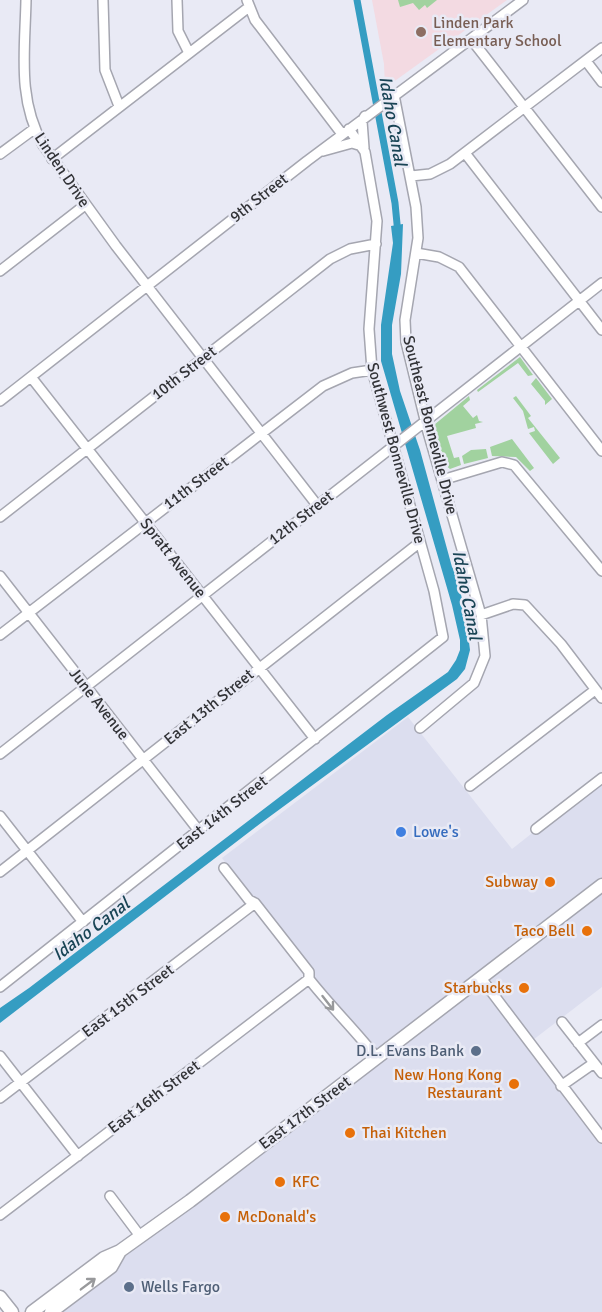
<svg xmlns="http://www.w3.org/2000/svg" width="602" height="1312" font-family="Signika,sans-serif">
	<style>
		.built { fill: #dcdeef }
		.education { fill: #f3dae2 }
		.green { fill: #a1d29f }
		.water { fill: #359dc2 }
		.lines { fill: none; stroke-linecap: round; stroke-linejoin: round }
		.canal { stroke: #359dc2; stroke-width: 7 }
		.minor-casing { stroke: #a5a6b0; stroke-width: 12 }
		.major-casing { stroke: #a5a6b0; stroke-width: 15 }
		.minor { stroke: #fff; stroke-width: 9 }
		.major { stroke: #fff; stroke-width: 12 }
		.oneway { stroke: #98999b }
		.education-dot { fill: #8d6e63; stroke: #e9eaf5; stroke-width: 2 }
		.shop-dot { fill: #3f7fe0; stroke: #e9eaf5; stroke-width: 2 }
		.food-dot { fill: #e8710a; stroke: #e9eaf5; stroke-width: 2 }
		.service-dot { fill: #5c6f8a; stroke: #e9eaf5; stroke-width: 2 }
		.labels { text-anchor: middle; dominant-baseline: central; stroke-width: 5; stroke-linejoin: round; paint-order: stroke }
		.education-label { font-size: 16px; fill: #785e54; stroke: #e9eaf5; text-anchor: start }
		.street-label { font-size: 16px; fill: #323337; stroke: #e9eaf5 }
		.shop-label { font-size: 16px; fill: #366cbe; stroke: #e9eaf5; text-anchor: start }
		.food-label { font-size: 16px; fill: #c56008; stroke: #e9eaf5; text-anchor: end }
		.service-label { font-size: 16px; fill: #4e5e75; stroke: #e9eaf5; text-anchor: end }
		.water-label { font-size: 18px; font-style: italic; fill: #194455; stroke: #e9eaf5 }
	</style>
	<rect width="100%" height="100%" fill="#e9eaf5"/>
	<path class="built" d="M408,717l104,132 90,-71v209l-73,56 73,95v174h-562l337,-254 -68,-79 -87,-121z"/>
	<path class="education" d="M372,0h135l-122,88 -1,-24z"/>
	<path class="green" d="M398,0h39l-10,8 -2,-3 -6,5 -6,-7 -13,4z
		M520,357l13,18 -5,1 -10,-13 -40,29 -1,-2z
		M536,378l16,21 -7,6v-4l-14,-17z
		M469,396l1,4 -7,6 10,12 4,-3 2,6 4,1 -8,2 1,4 -29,8 7,22 5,-1 2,8 -11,4 -5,-4 -11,-40z
		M516,396l15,20 -3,2 32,40 -7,6 -24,-31 6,-2 -1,-4 -6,2 -5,-18 -10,-13z
		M512,439l22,29 -4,3 -14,-14 -24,-1 -2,-9z
		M486,449l2,9 -24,6 -2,-8 9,-6z"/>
	<path class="water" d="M403,224l-2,50 -9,51v29l8,37 20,59 32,117 4,7 9,37 5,39 -5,19 -8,10 -196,144 -261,200v-15l29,-20 358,-273 61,-43 8,-12 4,-10v-10l-8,-35 -71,-244v-36l12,-82 -2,-17z"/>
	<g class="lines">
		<path class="canal" d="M357,0l38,203 3,31"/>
		<g class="minor-casing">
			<path id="minor" d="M26,0c-1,51 -9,99 17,145l73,101 201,259
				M103,0l2,70 14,36
				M177,0l1,31 11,22
				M247,0l8,20 87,114
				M471,39l131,168
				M586,61l16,21
				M394,95l22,112 2,31 -13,82 1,22 22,90 53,183 4,41 -11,27 -54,45
				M364,148l-2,-27 3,-5
				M323,151l29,-8 10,3
				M465,153l137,177
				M0,154l34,-25
				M52,159l197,-152
				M411,176l19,-2 20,-10 152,-116
				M416,253l23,4 20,10 143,184
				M0,271l85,-66
				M31,377l284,362
				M0,401l307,-240 216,-161
				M442,480l60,-18 12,3 88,106
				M0,517l330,-258 20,-10 26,-5
				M0,576l199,255
				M481,615l32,-11 12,1 36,39 41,54
				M0,635l323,-249 29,-13 20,-3
				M0,754l602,-471
				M470,786l125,-96
				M0,816l83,106
				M536,829l66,-51
				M224,868l25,32 6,3 54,69v7c22,28 46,51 68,79
				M0,872l419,-329
				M481,978l121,160
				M0,987l443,-350 -9,-46 -62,-221 -3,-41 8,-108 -12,-69 -16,-23
				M562,1022l40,51
				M578,1043l24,-18
				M0,1056l78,100
				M561,1086l33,-23
				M0,1098l255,-195
				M110,1196l30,40
				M0,1215l309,-236"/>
		</g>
		<g class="major-casing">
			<path id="major" d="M0,1297l12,15
				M32,1312l72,-54 16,-7 70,-50 412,-316
				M51,1312l60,-45 9,-16"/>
		</g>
		<use href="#minor" class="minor"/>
		<use href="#major" class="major"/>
	</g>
	<defs><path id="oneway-shaft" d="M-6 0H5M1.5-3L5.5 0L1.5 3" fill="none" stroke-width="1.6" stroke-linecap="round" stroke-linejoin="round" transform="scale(1.5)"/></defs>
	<g class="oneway">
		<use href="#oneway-shaft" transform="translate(328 1003) rotate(52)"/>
		<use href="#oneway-shaft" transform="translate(88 1284) rotate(-37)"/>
	</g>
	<circle class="education-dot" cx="421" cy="32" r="6"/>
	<circle class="shop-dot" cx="401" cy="832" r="6"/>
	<g class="food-dot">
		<circle cx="550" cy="882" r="6"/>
		<circle cx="587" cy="931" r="6"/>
		<circle cx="524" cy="988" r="6"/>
		<circle cx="514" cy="1084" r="6"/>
		<circle cx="350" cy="1133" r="6"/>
		<circle cx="280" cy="1182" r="6"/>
		<circle cx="225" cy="1217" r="6"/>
	</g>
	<g class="service-dot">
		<circle cx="476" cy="1051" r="6"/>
		<circle cx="129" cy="1287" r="6"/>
	</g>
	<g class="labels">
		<g class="education-label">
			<text x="433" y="23">Linden Park<tspan x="433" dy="18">Elementary School</tspan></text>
		</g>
		<g class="street-label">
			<text transform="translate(62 170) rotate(56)">Linden Drive</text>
			<text transform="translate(259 198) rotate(-38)">9th Street</text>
			<text transform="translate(184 373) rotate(-38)">10th Street</text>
			<text transform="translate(430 425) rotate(76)">Southeast Bonneville Drive</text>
			<text transform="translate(396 453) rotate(75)">Southwest Bonneville Drive</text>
			<text transform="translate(196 483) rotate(-37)">11th Street</text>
			<text transform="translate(301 518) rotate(-38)">12th Street</text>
			<text transform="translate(173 558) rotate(52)">Spratt Avenue</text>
			<text transform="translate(99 704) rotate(52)">June Avenue</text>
			<text transform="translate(209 707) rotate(-39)">East 13th Street</text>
			<text transform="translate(222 813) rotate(-38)">East 14th Street</text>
			<text transform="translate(128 1001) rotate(-37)">East 15th Street</text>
			<text transform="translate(154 1097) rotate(-37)">East 16th Street</text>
			<text transform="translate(305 1113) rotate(-37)">East 17th Street</text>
		</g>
		<g class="shop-label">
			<text x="413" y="832">Lowe's</text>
		</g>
		<g class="food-label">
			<text x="538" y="882">Subway</text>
			<text x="575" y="931">Taco Bell</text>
			<text x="512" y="988">Starbucks</text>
			<text x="502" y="1075">New Hong Kong<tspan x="502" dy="18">Restaurant</tspan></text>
			<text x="362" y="1133" text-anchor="start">Thai Kitchen</text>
			<text x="292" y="1182" text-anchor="start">KFC</text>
			<text x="237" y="1217" text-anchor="start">McDonald's</text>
		</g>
		<g class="service-label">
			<text x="464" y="1051">D.L. Evans Bank</text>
			<text x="141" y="1287" text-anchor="start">Wells Fargo</text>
		</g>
		<g class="water-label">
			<text transform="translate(393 121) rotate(80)">Idaho Canal</text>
			<text transform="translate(467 595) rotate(79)">Idaho Canal</text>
			<text transform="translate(91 929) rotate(-37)">Idaho Canal</text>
		</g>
	</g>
</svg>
